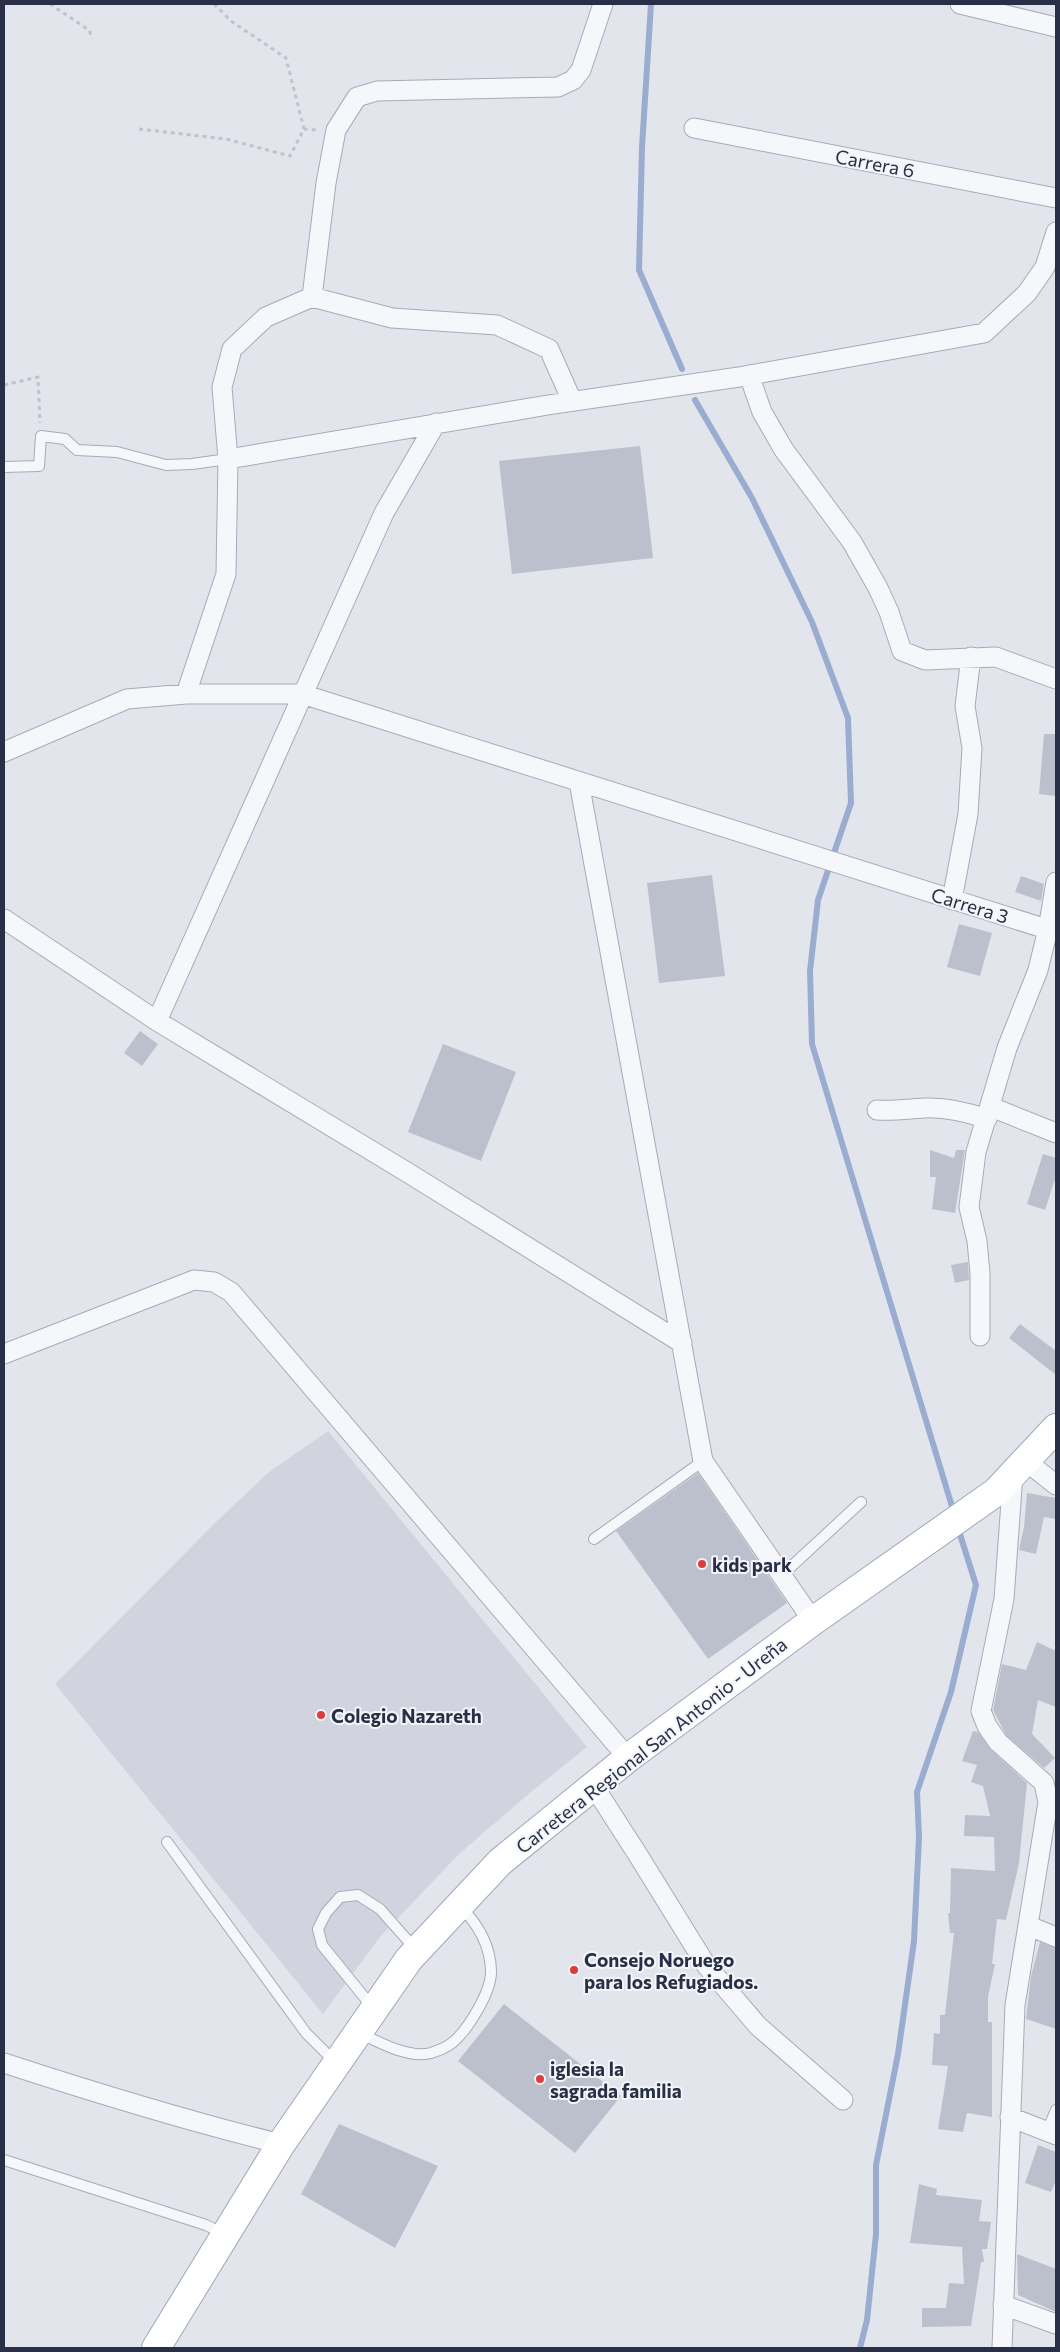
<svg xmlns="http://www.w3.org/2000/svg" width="1060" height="2352" font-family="Commissioner,sans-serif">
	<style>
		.built { fill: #d1d4df }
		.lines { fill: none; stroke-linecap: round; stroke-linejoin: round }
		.stream { stroke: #9aacd0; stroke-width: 6 }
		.building { fill: #bcc0cd }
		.lane-casing { stroke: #a7abb7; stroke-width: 12 }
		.street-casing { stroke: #a7abb7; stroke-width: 21 }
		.primary-casing { stroke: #a1a7ba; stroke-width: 30 }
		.path { stroke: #c0c3cb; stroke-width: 3; stroke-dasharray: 4 4; stroke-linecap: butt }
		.lane { stroke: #f6f7fa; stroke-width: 10 }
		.street { stroke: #f6f7fa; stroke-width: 19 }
		.primary { stroke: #fff; stroke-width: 28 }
		.poi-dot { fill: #dd3d3c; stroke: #f3f5f9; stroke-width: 2 }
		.labels { text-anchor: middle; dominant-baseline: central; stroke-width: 4; stroke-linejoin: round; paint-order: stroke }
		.street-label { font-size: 19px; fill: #282f47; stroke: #f3f5f9 }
		.poi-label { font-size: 19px; font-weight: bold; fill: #282f47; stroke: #f3f5f9; text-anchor: start }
	</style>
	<rect width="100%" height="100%" fill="#e3e5ec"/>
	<path class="built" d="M328,1431l259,316 -56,45 -72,62 -79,83 -57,77 -268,-330 164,-165 50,-47z"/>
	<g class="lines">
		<path class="stream" d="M651,4l-9,143 -3,123 43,99
			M695,400l57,98 60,124 36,96 3,85 -33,97 -8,71 2,73 142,469
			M860,2348l7,-28 9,-86v-69l22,-111 16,-113 5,-104 -2,-45 34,-100 25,-107 -18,-57"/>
	</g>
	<path class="building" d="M640,446l13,112 -141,16 -13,-113z
		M1044,734h12v62l-17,-2z
		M712,875l13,101 -66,7 -12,-100z
		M1021,876l23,8 -3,17 -26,-9z
		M959,924l33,9 -12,43 -33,-9z
		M140,1031l18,13 -16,22 -18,-13z
		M443,1044l73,28 -35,89 -73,-29z
		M930,1150l24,8 2,-8h9l-10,63 -23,-4 4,-32h-6z
		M1043,1154l13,4v18l-11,34 -18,-6z
		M968,1262l1,18 -14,3 -4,-18z
		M1020,1324l36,27v24l-47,-37z
		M698,1473l89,130 -79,56 -92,-128z
		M1027,1493l29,5v21l-12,-2 -8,37 -17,-4 5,-23z
		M1037,1642l19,9v56l-18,-7 -6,34 23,24 -11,10 -38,-33 -13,-25 9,-46 24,6z
		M973,1731l5,1 13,18 36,33 -8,80 -13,57 -9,-1 -5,45h3l-7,33v25h4v95l-25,-4 -4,19 -25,-3 10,-63 -16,-1 2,-32 6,1v-19h5l9,-82h-4l-2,-20h2l1,-45 44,3 -1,-34 -30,-1 1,-21 25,1 -7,-30 -12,-4 6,-17 -15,-4z
		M1040,1942l16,6v81l-30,-10 5,-43z
		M504,2004l117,92 -46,57 -117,-92z
		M339,2124l99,42 -43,82 -94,-54z
		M1038,2145l18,7v28l-5,12 -26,-9z
		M919,2184l18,5 -1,6 46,5 -3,21 12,1 -4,27h-5l2,13h-3l-10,64 -49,1v-19h24l3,-25 15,1 -2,-37 -52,-4z
		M1017,2254l39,15v43l-38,-17z"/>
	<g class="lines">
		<g class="lane-casing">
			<path id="lane" d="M4,467l35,-1 2,-30 24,3 12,11 40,2 49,13 26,-1 36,-5
				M594,1539l109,-78
				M781,1576l80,-74
				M167,1842l139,191 30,30
				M373,2008l-51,-63 -4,-16 8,-16 14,-16 18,-2 22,14 37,42
				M358,2032c20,10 51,27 73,21 6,-2 16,-6 21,-10 16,-13 40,-52 39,-73 -1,-26 -14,-47 -31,-64
				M1047,2131l9,-21
				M4,2160l202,65 18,9"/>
		</g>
		<g class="street-casing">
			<path id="street" d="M960,4l96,23
				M694,128l362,70
				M312,297l80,21 105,7 52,24 23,52
				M749,375l13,37 22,38 68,92 26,46 11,24 13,39 23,9 71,-3 60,22
				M228,459l320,-54 191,-28 245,-44 43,-40 18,-26 11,-35
				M186,694l40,-120 2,-115 -6,-72 10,-38 34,-32 46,-20 14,-114 10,-53 21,-33 20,-6 181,-4 15,-7 8,-10 22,-66
				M4,752l123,-53 59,-5h116l754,238
				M579,782l124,679 110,160
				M952,900l16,-86 4,-66 -7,-42 6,-49
				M4,919l153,102 253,153 272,169
				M157,1021l227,-508 52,-90
				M991,1107l65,26
				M877,1110c16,1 31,-1 47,-2 21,-1 43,4 63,11
				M980,1336v-63l-3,-32 -8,-34 7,-55 31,-104 31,-78 10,-41 8,-47
				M4,1354l190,-74 20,2 17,10 397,466
				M1026,1461l30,24
				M593,1785l45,70 68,110 52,61 85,74
				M1029,1926l27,11
				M4,2063c92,30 183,58 277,81
				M1010,2117l46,18
				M1003,2305l53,19
				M1002,2348l13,-343 33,-203 -4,-19 -46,-41 -11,-16 -6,-15 23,-112 9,-125"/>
		</g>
		<g class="primary-casing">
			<path id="primary" d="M156,2348l125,-204 128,-185 91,-97 128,-104 185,-137 183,-129 60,-64"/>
		</g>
		<path class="path" d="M50,4l39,26 3,9
			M214,4l17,17 55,37 18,71
			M139,129l87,10 64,17 14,-27 12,1
			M4,385l34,-8 2,46"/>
		<use href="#lane" class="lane"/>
		<use href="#street" class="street"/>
		<use href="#primary" class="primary"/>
	</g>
	<g class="poi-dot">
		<circle cx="702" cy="1564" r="5"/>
		<circle cx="321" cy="1715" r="5"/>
		<circle cx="574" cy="1970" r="5"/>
		<circle cx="540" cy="2079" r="5"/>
	</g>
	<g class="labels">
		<g class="street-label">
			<text transform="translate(875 163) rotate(11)">Carrera 6</text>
			<text transform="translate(970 905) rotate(17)">Carrera 3</text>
			<text transform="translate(651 1745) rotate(-38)">Carretera Regional San Antonio - Ureña</text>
		</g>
		<g class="poi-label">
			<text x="712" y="1564">kids park</text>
			<text x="331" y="1715">Colegio Nazareth</text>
			<text x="584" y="1959">Consejo Noruego<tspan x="584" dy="22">para los Refugiados.</tspan></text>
			<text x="550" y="2068">iglesia la<tspan x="550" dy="22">sagrada familia</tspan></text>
		</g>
	</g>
	<rect width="1060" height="2352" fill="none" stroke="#282f47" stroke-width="10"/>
</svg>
